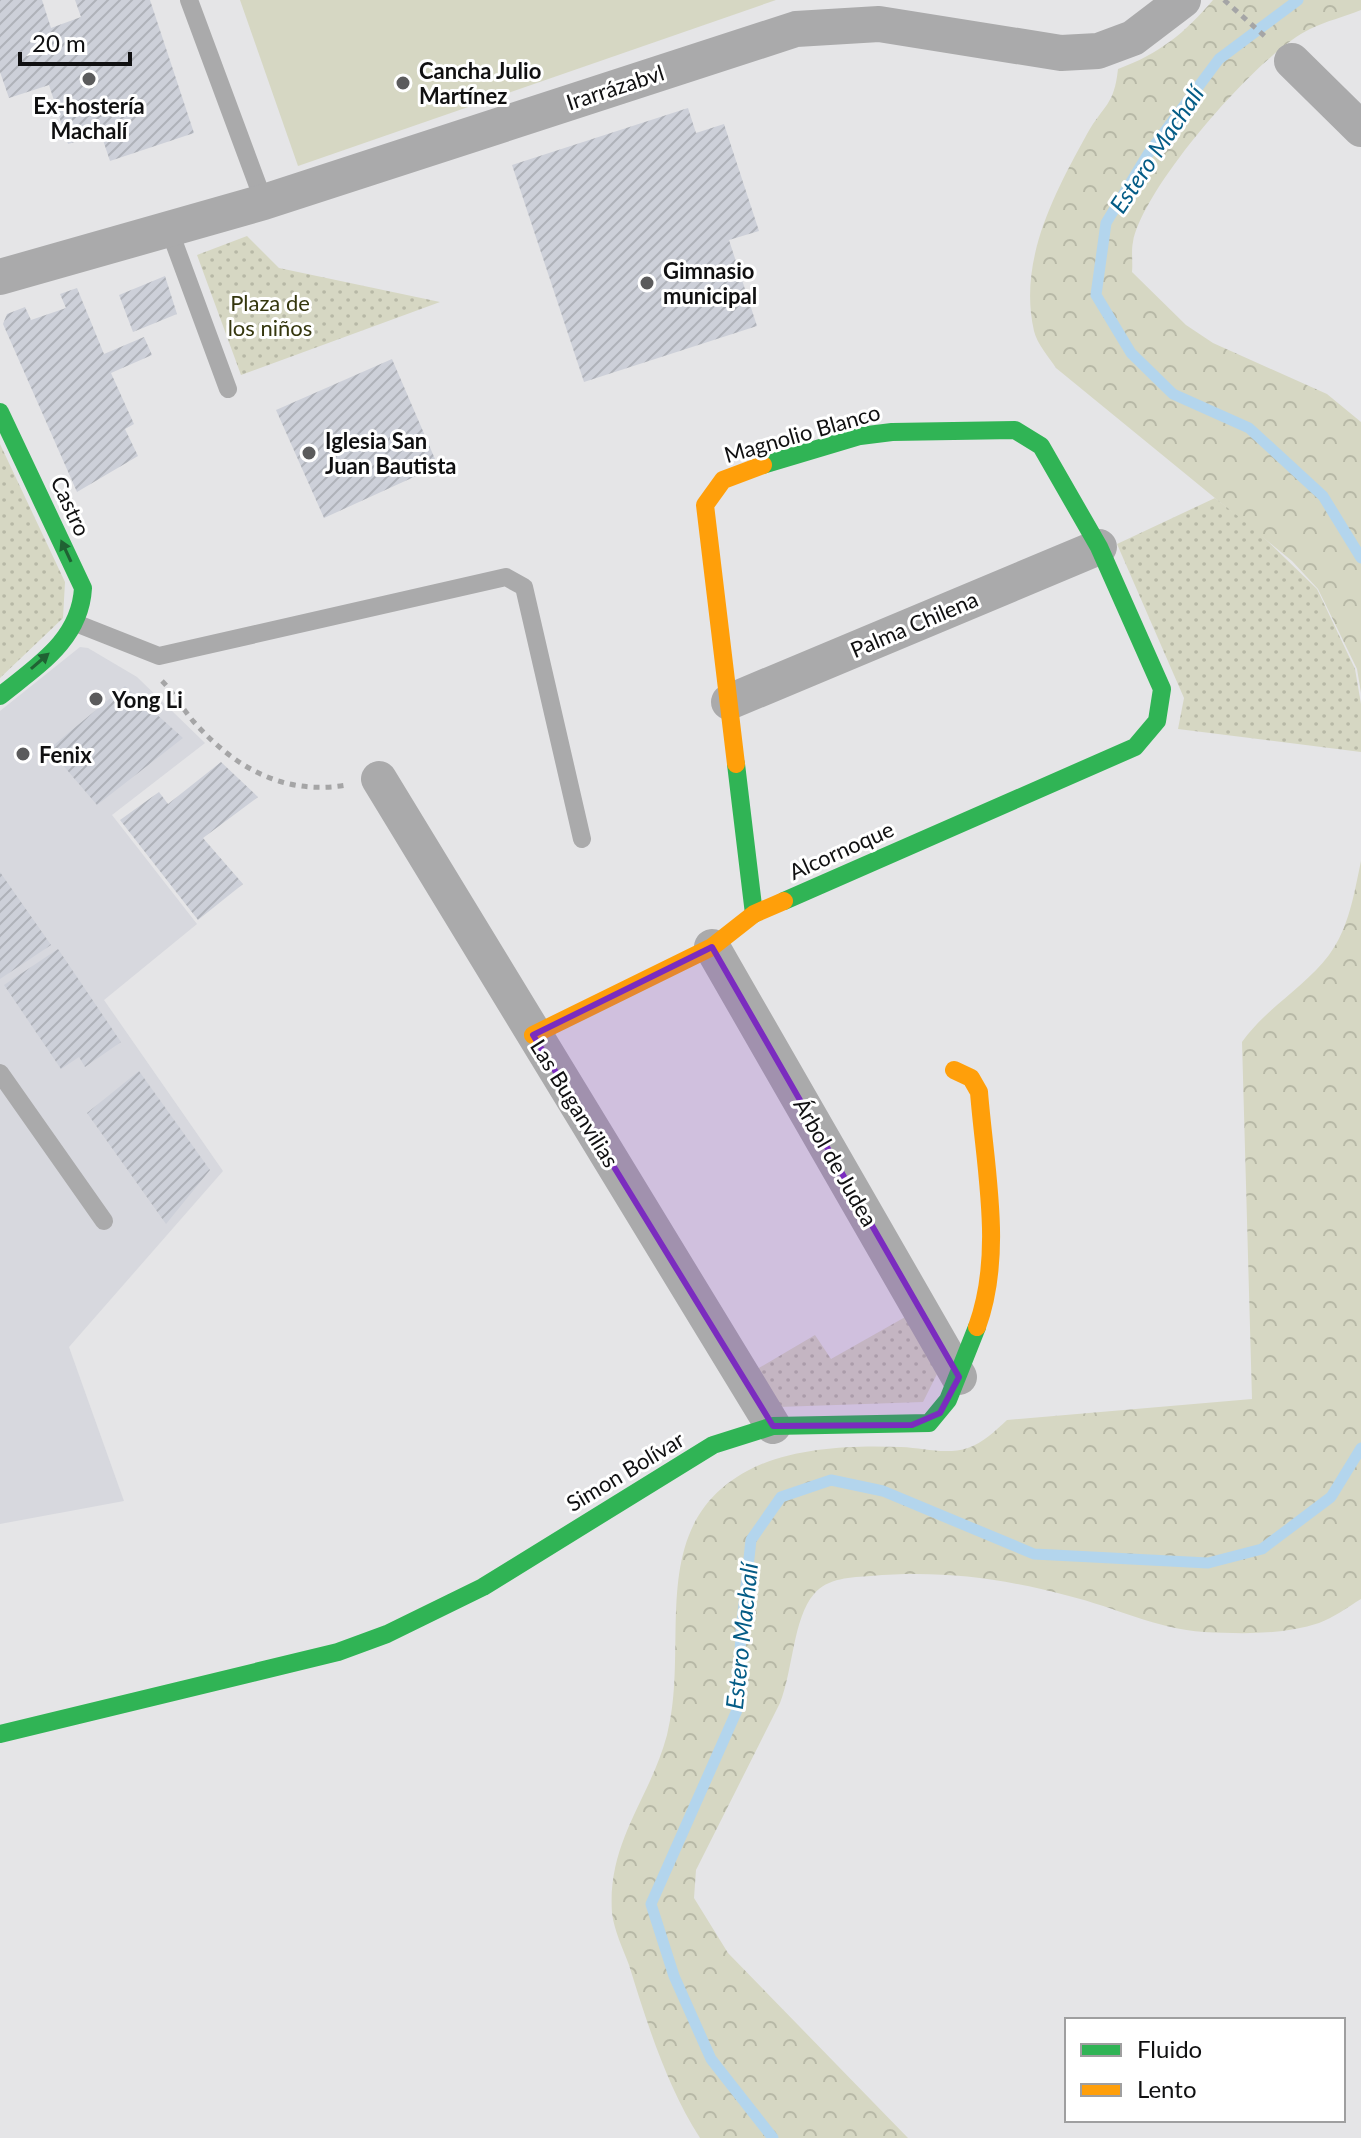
<svg xmlns="http://www.w3.org/2000/svg" width="1361" height="2138" font-family="Lato,sans-serif">
	<style>
		.built { fill: #d7d8de }
		.forest { fill: url(#forest-crowns) }
		.park { fill: url(#park-dots) }
		.pitch { fill: #d6d7c3 }
		.lines { fill: none; stroke-linecap: round; stroke-linejoin: round }
		.stream { stroke: #b3d5ed; stroke-width: 11 }
		.building { fill: url(#building-hatch) }
		.path { stroke: #a5a5a6; stroke-width: 5; stroke-dasharray: 6 6; stroke-linecap: butt }
		.lane { stroke: #aaaaab; stroke-width: 18 }
		.street { stroke: #aaaaab; stroke-width: 36 }
		.fast { stroke: #30b455; stroke-width: 18 }
		.slow { stroke: #ff9f0a; stroke-width: 18 }
		.oneway { fill: #206233 }
		.marked { fill: #7b2cbf; fill-opacity: 0.2; stroke: #7b2cbf; stroke-width: 6; stroke-linejoin: round }
		.poi-dot { fill: #5b5b5c; stroke: #fff; stroke-width: 3 }
		.labels { text-anchor: middle; dominant-baseline: central; stroke-width: 6; stroke-linejoin: round; paint-order: stroke }
		.poi-label { font-size: 22px; font-weight: bold; fill: #101011; stroke: #fff; text-anchor: start }
		.street-label { font-size: 22px; fill: #101011; stroke: #fff }
		.park-label { font-size: 22px; fill: #35370e; stroke: #fff }
		.water-label { font-size: 24px; font-style: italic; fill: #045c86; stroke: #fff }
	</style>
	<defs>
		<pattern id="forest-crowns" width="20" height="18" patternUnits="userSpaceOnUse" patternTransform="scale(2)"><rect width="20" height="18" fill="#d6d7c3"/><path d="M2 6a3 3 0 1 1 6 0M12 15a3 3 0 1 1 6 0" fill="none" stroke="#b7b8a6"/></pattern>
		<pattern id="park-dots" width="8" height="8" patternUnits="userSpaceOnUse" patternTransform="scale(2)"><rect width="8" height="8" fill="#d6d7c3"/><path d="M2 2h.1M6 6h.1" fill="none" stroke="#b7b8a6" stroke-width="1.8" stroke-linecap="round"/></pattern>
		<pattern id="building-hatch" width="6" height="6" patternUnits="userSpaceOnUse" patternTransform="scale(2)"><rect width="6" height="6" fill="#cdd0d9"/><path d="M-1 1l2-2M0 6l6-6M5 7l2-2" fill="none" stroke="#afb2b9"/></pattern>
	</defs>
	<rect width="100%" height="100%" fill="#e5e5e7"/>
	<path class="built" d="M80,647l8,1 49,29 68,66 -93,72 85,109 -93,76 119,171 -154,176 55,154 -124,23v-813z"/>
	<path class="forest" d="M1213,0h148v10c-17,7 -35,11 -51,19 -51,24 -167,158 -177,213 -2,9 0,21 -1,30l54,53 27,18 114,51 34,28v271l-4,-24 -39,-80 -26,-28 -236,-193c-7,-11 -19,-24 -22,-37 -16,-70 20,-137 53,-197 17,-30 27,-28 31,-65 41,-15 67,-36 95,-69z
		M1361,861v738c-13,8 -28,19 -42,24 -36,12 -77,11 -115,9 -47,-3 -90,-25 -135,-36 -68,-18 -128,-26 -198,-20 -19,1 -44,2 -57,18 -21,24 -21,77 -34,109l-84,167 -2,28 34,55 180,185h-208c-33,-51 -53,-115 -71,-173 -6,-16 -15,-35 -17,-52 -5,-72 38,-114 55,-178 24,-91 -23,-208 80,-264 44,-24 106,-26 154,-24 23,1 45,8 67,1 15,-5 27,-17 39,-28l245,-21 -10,-357c24,-34 62,-54 87,-87 20,-27 25,-61 32,-94z"/>
	<path class="park" d="M247,236l32,32 161,34 -199,73 -44,-120z
		M0,444l65,138 -2,36 -63,60z
		M1215,498l42,33 60,58 38,80 6,35v48l-183,-23 6,-31 -67,-154z
		M907,1316l31,56 -15,30 -145,5 -26,-35 63,-37 16,24z"/>
	<path class="pitch" d="M240,0h536l-478,166z"/>
	<g class="lines">
		<path class="stream" d="M1298,0l-79,59 -71,95 -42,69 -10,72 35,58 42,41 76,34 74,68 38,62
			M773,2138l-62,-79 -37,-83 -23,-72 87,-196 3,-77 10,-91 30,-43 50,-17 52,11 151,63 174,9 54,-14 69,-52 30,-49"/>
	</g>
	<path class="building" d="M0,0h42l9,28 30,-11 -6,-17h75l44,133 -84,28 -9,-27 -33,10 -19,-59 -40,13 -9,-26z
		M688,108l8,25 28,-9 35,107 -30,9 28,86 -173,56 -72,-217z
		M165,276l12,38 -44,18 -14,-37z
		M77,288l27,66 40,-17 8,18 -41,18 23,51 -9,5 13,27 -61,36 -74,-168 4,-10 18,-7 6,13 35,-12 -6,-14z
		M392,359l46,107 -114,52 -48,-108z
		M125,686l58,52 -86,67 -48,-56z
		M221,762l37,35 -55,41 40,46 -45,36 -78,-100 39,-28 9,12z
		M0,872l51,73 -51,34z
		M58,949l63,93 -36,25 -6,-10 -18,12 -57,-84z
		M139,1071l71,99 -44,54 -79,-111z"/>
	<g class="lines">
		<path class="path" d="M1224,0l44,39
			M162,681c12,12 20,27 31,40 41,46 90,75 154,64"/>
		<path class="lane" d="M189,0l75,202
			M169,229l59,160
			M78,624l81,32 347,-79 18,10 58,252
			M0,1073l104,148"/>
		<path class="street" d="M1292,61l69,68
			M0,277l264,-75 532,-173 83,-5 182,29 37,-2 35,-13 50,-38
			M729,702l370,-155
			M379,779l394,647
			M712,947l247,430"/>
		<path class="fast" d="M0,412l83,176c-3,52 -46,78 -83,108
			M763,465l97,-29 32,-4 123,-2 26,16 58,101 63,142 -5,32 -22,26 -351,154
			M736,764l18,150
			M0,1734l338,-82 49,-18 96,-47 230,-142 60,-19 156,-3 19,-23 29,-73"/>
		<path class="slow" d="M736,764l-31,-259 18,-25 40,-15
			M533,1035l179,-88 42,-33 30,-13
			M954,1070l17,8 8,14c6,77 25,161 -2,235"/>
	</g>
	<defs><path id="oneway-solid" d="M-6-.8H1V-3.2L6.5 0L1 3.2V.8H-6Z" transform="scale(2)"/></defs>
	<g class="oneway">
		<use href="#oneway-solid" transform="translate(66 551) rotate(-115)"/>
		<use href="#oneway-solid" transform="translate(40 661) rotate(-41)"/>
	</g>
	<path class="marked" d="M712,947l247,430 -19,36 -28,12 -139,1 -240,-391z"/>
	<g class="poi-dot">
		<circle cx="89" cy="79" r="8"/>
		<circle cx="403" cy="83" r="8"/>
		<circle cx="647" cy="283" r="8"/>
		<circle cx="309" cy="453" r="8"/>
		<circle cx="96" cy="699" r="8"/>
		<circle cx="23" cy="754" r="8"/>
	</g>
	<g class="labels">
		<g class="poi-label">
			<text x="419" y="70">Cancha Julio<tspan x="419" dy="25">Martínez</tspan></text>
			<text x="89" y="105" text-anchor="middle">Ex-hostería<tspan x="89" dy="25">Machalí</tspan></text>
			<text x="663" y="270">Gimnasio<tspan x="663" dy="25">municipal</tspan></text>
			<text x="325" y="440">Iglesia San<tspan x="325" dy="25">Juan Bautista</tspan></text>
			<text x="112" y="699">Yong Li</text>
			<text x="39" y="754">Fenix</text>
		</g>
		<g class="street-label">
			<text transform="translate(615 87) rotate(-18)">Irarrázabvl</text>
			<text transform="translate(802 433) rotate(-16)">Magnolio Blanco</text>
			<text transform="translate(71 506) rotate(65)">Castro</text>
			<text transform="translate(914 624) rotate(-23)">Palma Chilena</text>
			<text transform="translate(841 850) rotate(-24)">Alcornoque</text>
			<text transform="translate(575 1103) rotate(58)">Las Buganvilias</text>
			<text transform="translate(836 1162) rotate(60)">Árbol de Judea</text>
			<text transform="translate(625 1471) rotate(-31)">Simon Bolívar</text>
		</g>
		<g class="park-label">
			<text x="270" y="302">Plaza de<tspan x="270" dy="25">los niños</tspan></text>
		</g>
		<g class="water-label">
			<text transform="translate(1156 149) rotate(-56)">Estero Machalí</text>
			<text transform="translate(741 1636) rotate(-84)">Estero Machalí</text>
		</g>
	</g>
	<rect x="1065" y="2018" width="280" height="104" fill="#ffffff" stroke="#9f9fa0" stroke-width="2"/>
	<rect x="1081" y="2044" width="40" height="12" fill="#30b455" stroke="#9f9fa0" stroke-width="2"/>
	<text x="1137" y="2058" font-size="24" fill="#101011">Fluido</text>
	<rect x="1081" y="2084" width="40" height="12" fill="#ff9f0a" stroke="#9f9fa0" stroke-width="2"/>
	<text x="1137" y="2098" font-size="24" fill="#101011">Lento</text>
	<path d="M20 52v12h110v-12" fill="none" stroke="#101011" stroke-width="4"/>
	<text x="32" y="52" font-size="24" fill="#101011" stroke="#ffffff" stroke-width="6" paint-order="stroke">20 m</text>
</svg>
